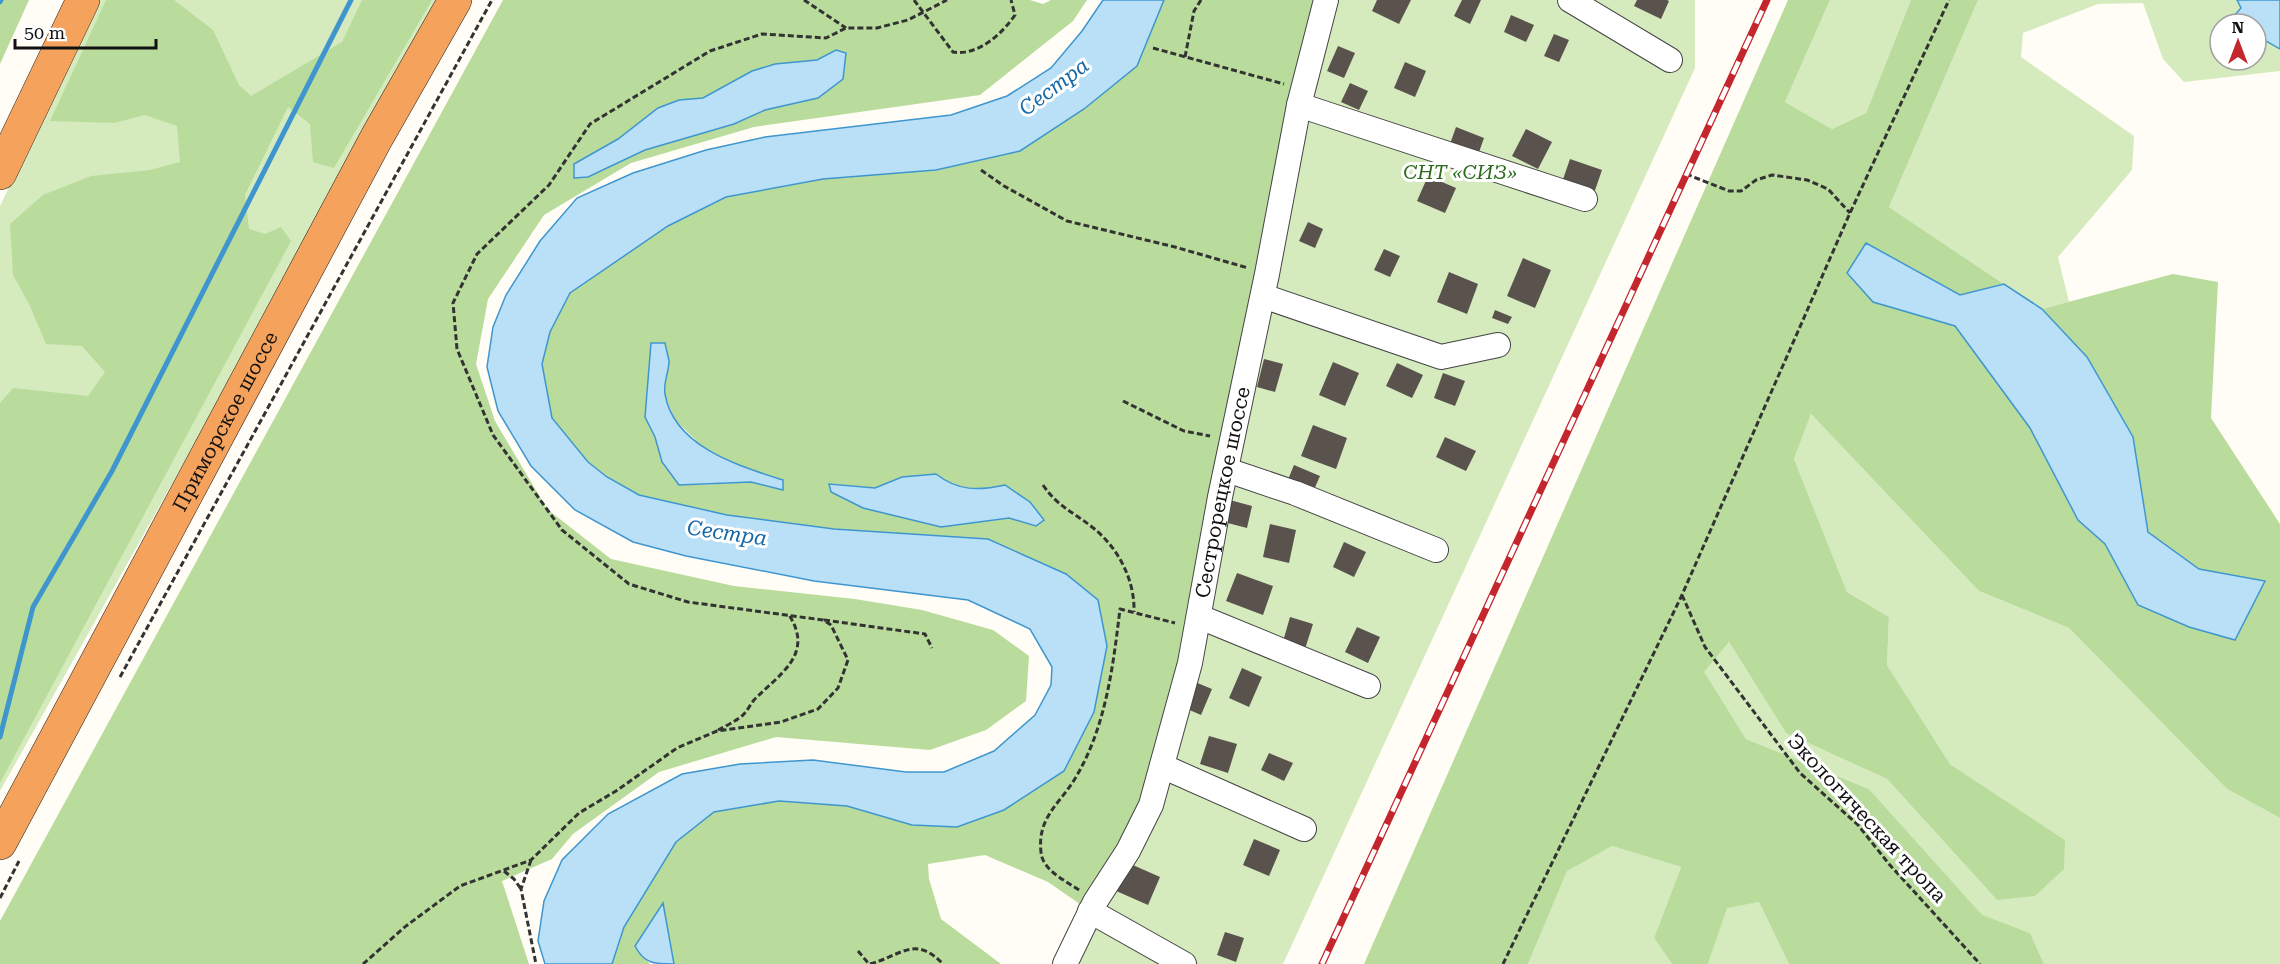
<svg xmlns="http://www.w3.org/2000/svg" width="2280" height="964" font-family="'Roboto Serif',serif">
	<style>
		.green { fill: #d5ebbd }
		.forest { fill: #b9dc9c; fill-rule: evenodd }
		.water { fill: #b9e0f7; stroke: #3f96cf; stroke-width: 1.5 }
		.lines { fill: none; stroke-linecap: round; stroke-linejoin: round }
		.stream { stroke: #3f96cf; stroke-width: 5 }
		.building { fill: #5a524d }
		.minor-casing { stroke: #444; stroke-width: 26 }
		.highway-casing { stroke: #222; stroke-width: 34 }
		.path { stroke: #333; stroke-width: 3; stroke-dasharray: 6 3; stroke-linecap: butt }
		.minor { stroke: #fff; stroke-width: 24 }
		.highway { stroke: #f5a25d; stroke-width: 33 }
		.rail-casing { stroke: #c4262e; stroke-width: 7 }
		.rail { stroke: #fff; stroke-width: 4.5; stroke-dasharray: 14; stroke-linecap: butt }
		.labels { text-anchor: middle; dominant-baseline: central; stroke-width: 6; stroke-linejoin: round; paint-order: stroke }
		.park-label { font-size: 20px; font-style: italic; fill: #2f6b1f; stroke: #fff }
		.street-label { font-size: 20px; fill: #111; stroke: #fff }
		.water-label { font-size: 21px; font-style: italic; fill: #1768a6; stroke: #fff }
	</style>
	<rect width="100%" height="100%" fill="#fffdf5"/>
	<path class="green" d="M98,0h345l-443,791v-585z
		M1326,0h369v68l-412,896h-218z
		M1830,0h81l-45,113 -34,16 -47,-27z
		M1978,0h259l4,8 -14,16h-7v36h36v-16l10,-3 14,8v22l-96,11 -21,-23 -20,-56 -45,1 -75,29 -2,24 113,79 -2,34 -74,87 11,45 -27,7 -153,-102z
		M1811,414l168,177 90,37 158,161 53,29v146h-236l-14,-31 -48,-17 -113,-127 -123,-50 -43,-67 26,-30 57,91 101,46 110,121 68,-60 -115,-76 -63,-99 2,-48 -42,-25 -53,-133z
		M1612,846l69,21 -27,71 18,26h-144l39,-94z
		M1759,902l30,62h-81l19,-57z"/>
	<path class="forest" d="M0,0h29l-29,64z
		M106,0h68l39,30 26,55 12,11 91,-54 20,-42h70l-98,168 -21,-6 -3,-38 -22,-17 -43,88 4,34 16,5 16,-7 10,14 -291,542v-380l13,-15 75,8 17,-24 -23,-26 -36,-2 -17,-40 -16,-29 -3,-51 33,-29 48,-19 59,-6 30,-8 -3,-36 -32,-11 -31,8 -64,-2z
		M503,0h527l13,4 8,-4h36l-14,21 -93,74 -226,32 -123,36 -87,52 -56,84 -12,65 19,57 52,88 64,50 123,27 121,13 67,11 71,20 36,26 -3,45 -40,29 -56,20 -154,-13 -117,35 -86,62 -21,25 -50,22 27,83h-529v-43zM836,50l-18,48 -53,12 -31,14 -89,26 -57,27 30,-38 40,-31 21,-8 24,-2 49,-27 23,-7 42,-4z
		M1164,0h162l-164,766 -72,145 -42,-29 -63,-27 -57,9 1,15 12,40 60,45h-327l-11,-60 -28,42 15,18h-38l12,-37 52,-85 38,-30 65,-11 68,5 65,19 45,2 150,-181 -9,-46 -32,-26 -78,-35 -154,-10 -107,-14 -88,-20 -32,-18 -19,-15 -36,-44 -10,-54 8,-32 20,-39 98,-67 58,-29 97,-18 113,-9 201,-104zM651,343h14l4,19 -5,31 11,27 32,31 76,38 -32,-7 -52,3 -37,-23 -7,-25 -10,-20zM936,474c22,17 42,17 69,11l31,41 -27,-8 -68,9 -78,-19 -33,-24 45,4z
		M1788,0h42l-45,102 47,27 34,-16 45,-113h67l-89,207 115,77 -43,11 -95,-52 7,59 82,24 75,102 48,92 27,24 33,61 127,-24 -66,-12 -51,-37 -15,-95 -46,-80 -45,-48 131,-35 45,8 -7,136 69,106v294l-53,-29 -158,-161 -90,-37 -168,-177 -17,45 53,133 42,25 -2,48 63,99 115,76 -1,29 -29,27 -38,4 -110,-121 -101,-46 -57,-91 -25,30 42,67 123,50 113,126 48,18 14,31h-255l-30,-62 -32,6 -19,56h-36l-18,-26 27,-71 -69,-21 -45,25 -39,93h-164z"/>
	<path class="water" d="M1103,0h61l-27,66 -53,43 -64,42 -84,19 -113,9 -97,18 -58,29 -98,67 -20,39 -8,32 10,54 36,44 19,15 32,18 88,20 107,14 154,10 78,35 32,26 9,46 -13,66 -30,59 -60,39 -47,17 -45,-2 -65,-19 -68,-5 -65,11 -38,30 -52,85 -12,37h-67l-7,-23 6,-40 18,-41 46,-46 74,-40 58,-10 73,-4 93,12h38l50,-21 41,-36 16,-30 1,-18 -22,-38 -62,-29 -154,-19 -128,-25 -53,-14 -58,-32 -44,-44 -33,-55 -11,-44 6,-40 13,-32 34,-54 37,-43 56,-25 73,-23 59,-13 186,-22 56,-19 44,-28 31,-37z
		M2237,0h43v49l-14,-8 -10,3v-20h-29l14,-16z
		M836,50l10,3 -3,26 -25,19 -53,12 -31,14 -89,26 -57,27 -14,1v-14l44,-25 40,-31 21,-8 24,-2 49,-27 23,-7 42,-4z
		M1866,243l94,52 44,-11 38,25 45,48 46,80 15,95 51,37 66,12 -30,59 -46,-13 -51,-22 -33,-61 -27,-24 -48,-92 -75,-102 -82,-24 -26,-29z
		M651,343h14c1,6 3,12 4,18 0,11 -6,22 -4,33 9,53 74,72 118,86v10l-32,-8 -72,3 -17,-23 -7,-25 -10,-20z
		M936,474c22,17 42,17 69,11l25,17 14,18 -8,6 -27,-8 -68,9 -78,-19 -32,-16 -2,-8 46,4 27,-11z
		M663,903l11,61c-19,0 -30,0 -39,-18z"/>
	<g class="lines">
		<path class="stream" d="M0,2l1,-2
			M0,737l33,-130 79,-136 239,-471"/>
	</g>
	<path class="building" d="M1377,0h34l-12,24 -27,-13z
		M1462,0h19l-11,24 -16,-8z
		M1637,0h30l2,1 -8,18 -27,-13z
		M1511,15l23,10 -8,17 -22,-10z
		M1554,34l15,6 -10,22 -15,-6z
		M1338,46l17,7 -11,25 -17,-7z
		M1405,62l21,9 -11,26 -21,-9z
		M1350,83l18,8 -9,19 -18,-8z
		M1456,127l28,11 -6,17 -28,-11z
		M1526,129l26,13 -14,27 -26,-13z
		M1570,159l32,11 -9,26 -32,-11z
		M1428,176l28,12 -11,25 -28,-12z
		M1308,222l15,7 -8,19 -16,-7z
		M1384,249l16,7 -10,21 -16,-7z
		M1523,258l28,12 -16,38 -28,-12z
		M1449,272l29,12 -11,30 -30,-12z
		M1495,310l17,7 -4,7 -16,-6z
		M1264,359l19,5 -8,28 -18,-5z
		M1333,362l26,11 -14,33 -26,-11z
		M1397,363l26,12 -11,23 -26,-12z
		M1443,373l22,8 -10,25 -21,-8z
		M1313,425l34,13 -11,31 -35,-13z
		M1445,437l31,14 -10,20 -30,-14z
		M1294,465l26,11 -7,16 -26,-10z
		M1226,499l26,7 -5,22 -27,-7z
		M1270,524l26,6 -7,33 -26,-6z
		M1344,542l22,10 -12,25 -21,-10z
		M1237,573l36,13 -10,29 -37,-14z
		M1290,617l23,7 -9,28 -22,-7z
		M1357,627l23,10 -12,26 -23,-11z
		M1242,668l20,9 -13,30 -20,-9z
		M1195,682l17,7 -11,26 -16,-7z
		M1209,736l28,8 -9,29 -28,-9z
		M1269,753l24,10 -9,18 -23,-11z
		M1254,839l26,11 -11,26 -26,-11z
		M1126,862l34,15 -12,28 -34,-15z
		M1225,932l19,6 -8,24 -19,-7z"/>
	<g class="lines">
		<g class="minor-casing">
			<g id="minor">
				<path d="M1570,0l100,60"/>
				<path d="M1299,105l286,94"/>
				<path d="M1263,296l178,61 57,-12"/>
				<path d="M1227,470l68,23 141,57"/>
				<path d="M1200,617l168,69"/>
				<path d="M1162,766l142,63"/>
				<path d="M1090,911l94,53"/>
				<path id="s1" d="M1065,964l30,-62 33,-51 23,-46 39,-142 30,-166 47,-223 32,-169 27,-105"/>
			</g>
		</g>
		<g class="highway-casing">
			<g id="highway">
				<path d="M0,173l83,-173"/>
				<path id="s2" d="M0,843l377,-706 78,-137"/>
			</g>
		</g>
		<path class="path" d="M804,0l42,28
			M914,0l39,52c25,4 49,-18 62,-37l-4,-15
			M1153,48l131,36
			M1185,57l9,-46 7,-11
			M981,170l23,16 63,35 108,26 73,21
			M1686,174l43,17h12l15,-11 16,-5 35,5 21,9 22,24
			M1123,401l61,30 26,5
			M1043,485c15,22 29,26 49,42 26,20 43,53 42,85
			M1682,595l23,52 95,126 58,52 31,39 91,100
			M824,620l101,14 7,14
			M120,677l372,-677
			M718,730c8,-4 18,-9 25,-15 4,-4 7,-10 11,-15 24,-25 61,-45 35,-85
			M531,860l-10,29 15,75
			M504,871l10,8 7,10
			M1079,890c-13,-9 -37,-20 -38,-38 -4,-35 19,-48 35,-75 30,-51 37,-110 44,-168l55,14
			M0,898l19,-37
			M858,951l11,13
			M363,964l43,-38 54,-40 71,-26 48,-47 37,-22 61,-43 40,-17 64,-9 37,-13 20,-21 10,-28 -17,-35 -8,-5 -135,-18 -59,-18 -67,-54 -69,-95 -36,-86 -4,-46 24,-49 72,-69 41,-61 120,-73 52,-17 64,4 20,-10h31l31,-8 39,-20
			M870,964c32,-9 45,-29 73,0
			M1503,964l179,-369 168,-382 99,-213"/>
		<use href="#minor" class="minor"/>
		<use href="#highway" class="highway"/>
		<g class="rail-casing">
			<path id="rail" d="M1322,964l445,-964"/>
		</g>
		<use href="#rail" class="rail"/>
	</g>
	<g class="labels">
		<g class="park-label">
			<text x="1460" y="172">СНТ «СИЗ»</text>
		</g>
		<g class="street-label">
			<text stroke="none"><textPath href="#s2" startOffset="478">Приморское шоссе</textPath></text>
			<text stroke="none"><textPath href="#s1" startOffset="502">Сестрорецкое шоссе</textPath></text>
			<text transform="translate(1867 818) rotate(47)">Экологическая тропа</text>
		</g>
		<g class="water-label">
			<text transform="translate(1054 87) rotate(-37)">Сестра</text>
			<text transform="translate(727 533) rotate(8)">Сестра</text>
		</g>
	</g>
	<g transform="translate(2238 42)"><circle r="28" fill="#ffffff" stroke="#a0a0a0" stroke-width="1.5"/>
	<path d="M0-4.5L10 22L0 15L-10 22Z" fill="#c4262e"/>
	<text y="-9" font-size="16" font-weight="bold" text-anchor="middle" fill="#111111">N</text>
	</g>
	<path d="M15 39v9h141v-9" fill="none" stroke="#111111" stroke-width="3"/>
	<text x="24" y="39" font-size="18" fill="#111111" stroke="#ffffff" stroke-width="4.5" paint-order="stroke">50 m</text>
</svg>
